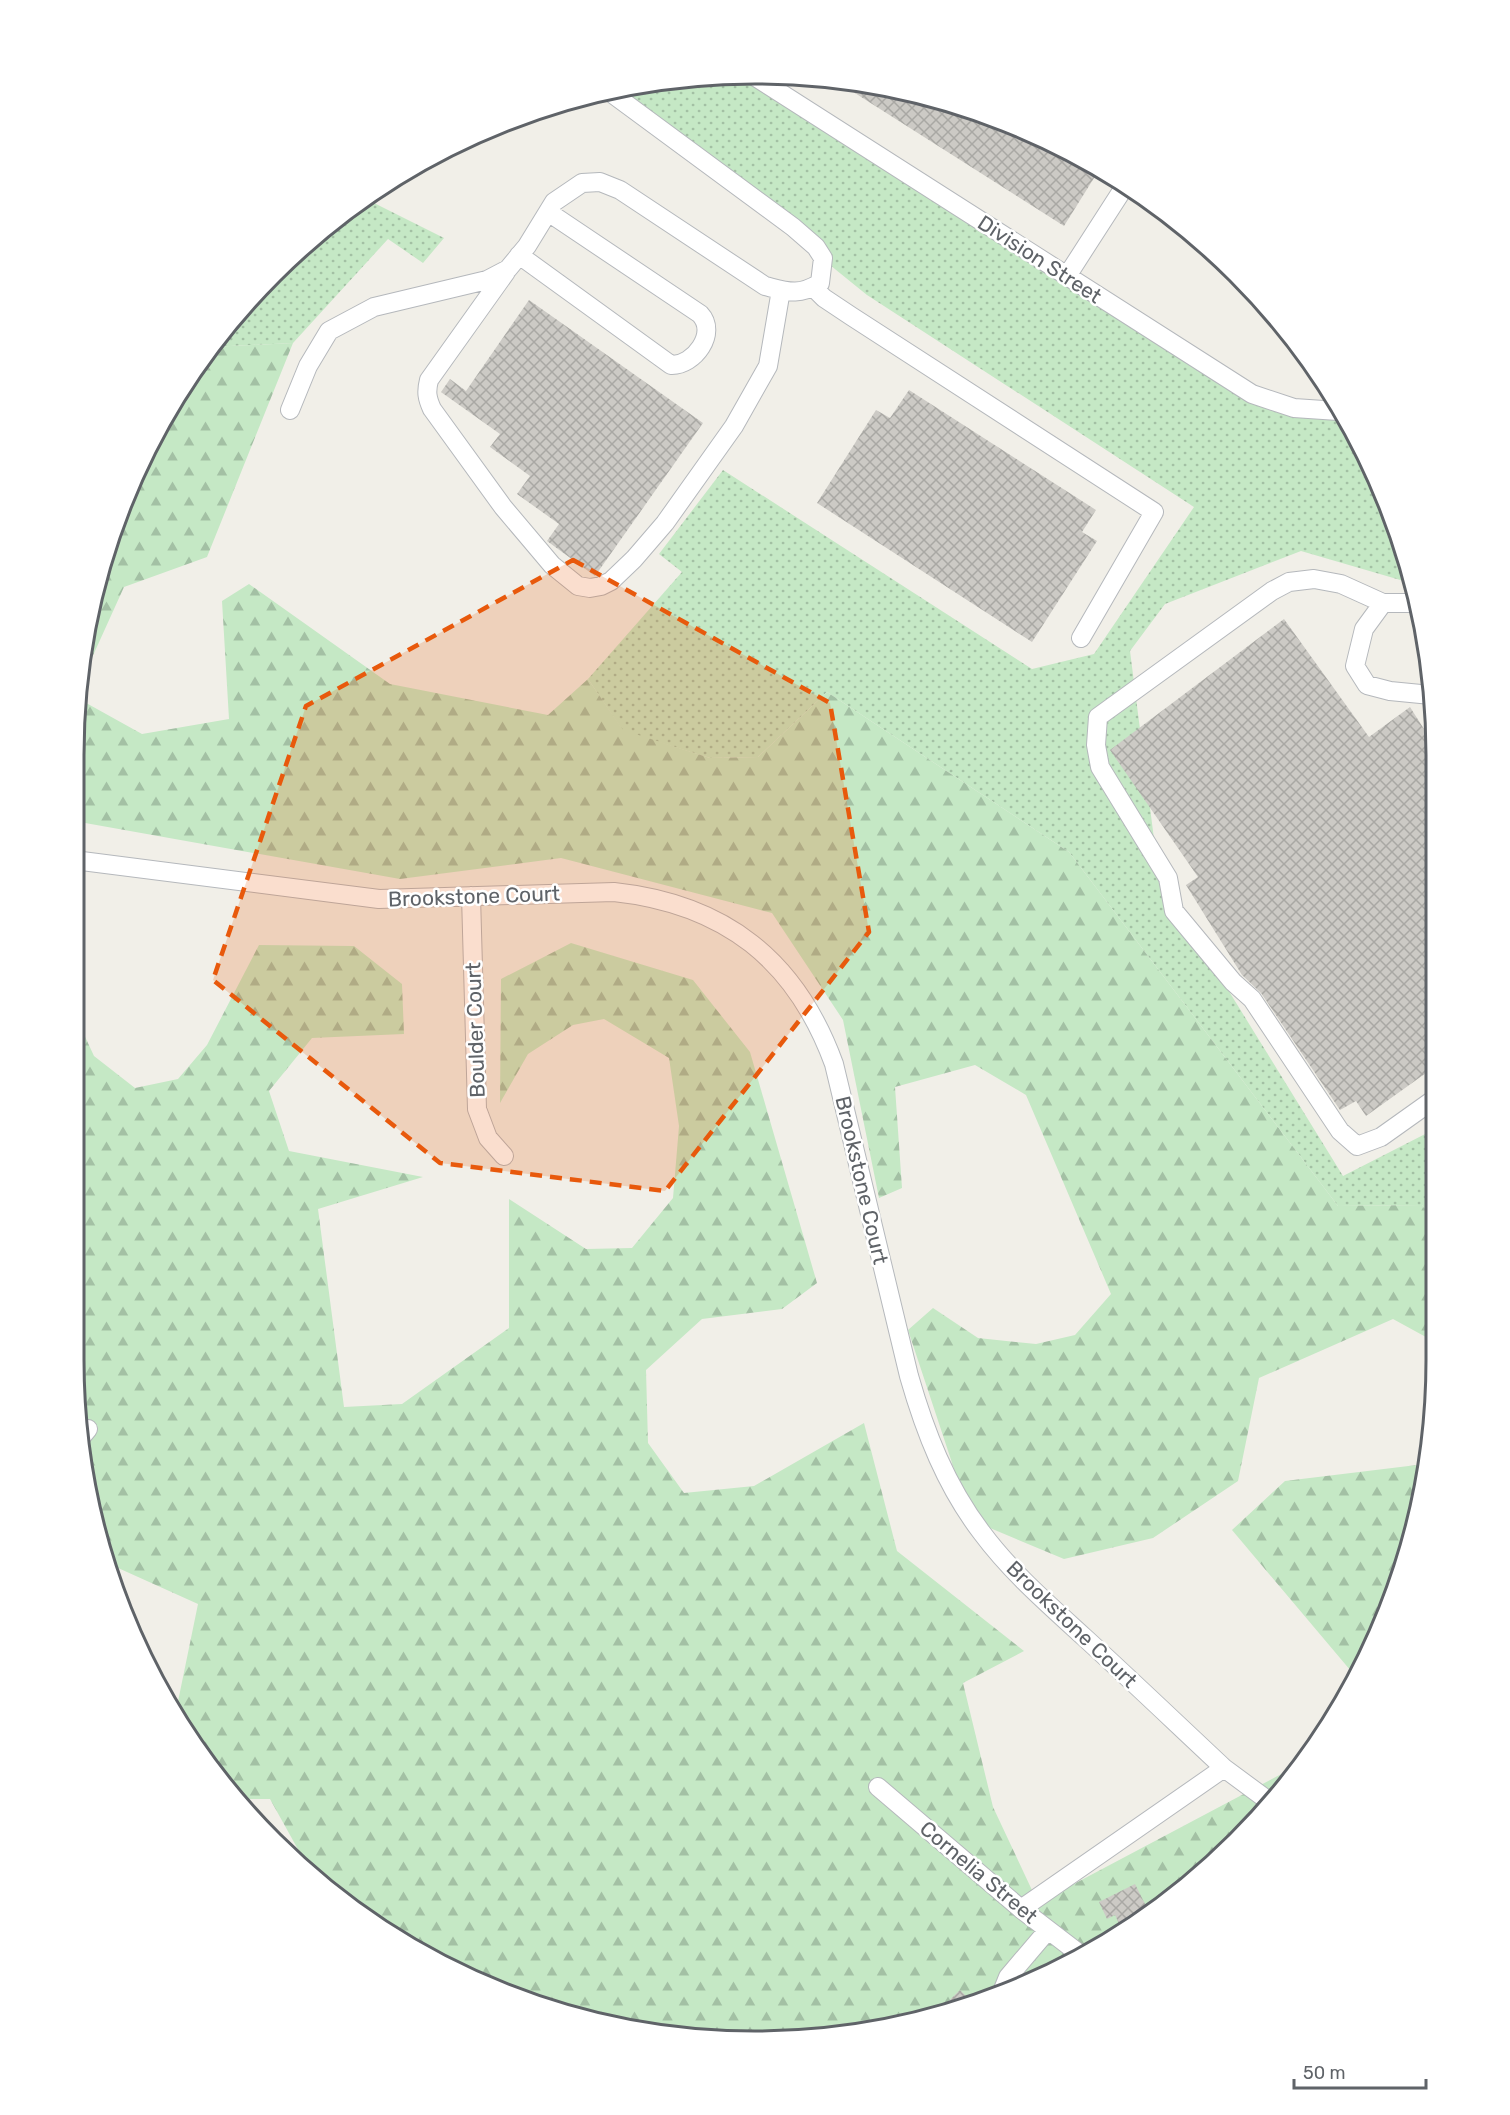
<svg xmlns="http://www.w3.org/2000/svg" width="1510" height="2115" font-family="Rubik,sans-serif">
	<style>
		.grass { fill: url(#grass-dots) }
		.forest { fill: url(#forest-firs) }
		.building { fill: url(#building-cross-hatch) }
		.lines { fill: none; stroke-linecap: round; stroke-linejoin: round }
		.minor-casing { stroke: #b5b8bc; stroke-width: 20 }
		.minor { stroke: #fff; stroke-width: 18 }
		.marked { fill: #e8590c; fill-opacity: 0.2; stroke: #e8590c; stroke-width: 4.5; stroke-dasharray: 12 8; stroke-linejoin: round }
		.labels { text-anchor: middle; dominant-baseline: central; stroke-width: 5; stroke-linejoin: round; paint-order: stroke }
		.street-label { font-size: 21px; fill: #5f6368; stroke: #fff }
		.rim { fill: none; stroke: #5f6368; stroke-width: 3 }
	</style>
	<defs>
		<pattern id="grass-dots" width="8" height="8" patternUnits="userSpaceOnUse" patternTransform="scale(1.5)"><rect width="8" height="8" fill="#c5e8c5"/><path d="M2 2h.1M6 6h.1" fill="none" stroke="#a3c0a4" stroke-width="1.8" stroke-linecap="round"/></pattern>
		<pattern id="forest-firs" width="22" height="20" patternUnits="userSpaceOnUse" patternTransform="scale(1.5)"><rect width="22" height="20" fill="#c5e8c5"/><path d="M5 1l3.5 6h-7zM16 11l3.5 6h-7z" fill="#a3c0a4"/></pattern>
		<pattern id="building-cross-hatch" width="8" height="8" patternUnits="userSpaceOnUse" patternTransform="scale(1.5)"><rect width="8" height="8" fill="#cccac5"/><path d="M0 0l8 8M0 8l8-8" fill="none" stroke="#a9a8a4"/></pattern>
	</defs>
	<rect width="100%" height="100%" fill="#f1efe8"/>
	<path class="grass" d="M739,77l505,322 97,17 25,38 48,130 -113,-33 -136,53 -35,47 29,227 184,298 90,-46 1,93 -12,-18 -84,1 -269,-354 -242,-160 -69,65 -48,1 -87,-27 -35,-52 94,-107 -23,-18 64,-84 309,199 62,-15 100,-147 -327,-212 -252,-204 51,-12z
		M366,199l78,39 -21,25 -35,-24 -95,104 -83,4 79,-86 24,-10 8,-19z"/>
	<path class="forest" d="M293,343l-86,214 -83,30 -43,95 6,-60 38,-127 40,-81 45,-67z
		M249,584l141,100 158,31 40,-36 35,51 87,28 48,-1 69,-65 242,160 269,354 84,-1 12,18 1,119 -42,-23 -134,59 -21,103 -85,57 -89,21 -74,-31 -29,-38 -53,-160 25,-22 45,30 58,6 39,-9 36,-41 -85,-199 -51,-30 -80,22 7,101 -23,10 -36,-178 -71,-107 -211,-55 -161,21 -326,-58v-66l5,-56 63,35 87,-15 -7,-118z
		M571,943l122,37 57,72 67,231 -35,26 -80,10 -56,51 2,73 36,50 70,-7 110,-63 33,128 127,100 -61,32 30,124 45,96 266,-141 -8,13 -91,97 -149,99 -124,47 -88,18h-178l-172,-47 -80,-39 -108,-77 -3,-4 2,-7 -35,-63h-28l-54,-61 -13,-22 23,-112 -91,-41 -10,-26 -23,-177v-344l1,-1 19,41 41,32 43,-9 29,-34 52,-100 95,1 48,38 2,50 -92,4 -43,53 20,60 134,26 -105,32 26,198 58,-3 107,-76v-129l77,50 46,-1 41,-50 6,-72 -10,-68 -65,-39 -31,6 -45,29 -28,49 1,-124z
		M1425,1464l-12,72 -47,125 -10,16 -124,-147 53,-49z"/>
	<path class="building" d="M836,81l95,16 125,47 43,26 -35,56z
		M529,300l174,123 -108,153 -48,-35 12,-17 -42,-30 13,-18 -40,-29 10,-13 -59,-42 9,-13 16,12z
		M909,390l187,120 -14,22 15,9 -65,101 -215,-139 59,-93 14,8z
		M1284,619l85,118 41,-30 21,33 2,328 -67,48 -10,-15 -16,9 -79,-117 -19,-18 -56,-90 12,-8 -88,-127z
		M1135,1884l13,26 -27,18 -6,-13 -8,4 -8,-17z
		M960,1990l13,13 -43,16z"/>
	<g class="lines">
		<g class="minor-casing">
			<path id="minor" d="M754,76l498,318 42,14 44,3
				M519,255l152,110c23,1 47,-32 29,-51l-152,-102
				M506,272l-77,108c-3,12 -2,18 3,29l71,98 49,58 26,21 12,2 11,-2 10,-5 23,-22 31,-36 69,-97 34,-60 13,-76
				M1067,276l58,-90
				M813,287l11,11 27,18 303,196 -73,126
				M290,410l18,-44 21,-35 45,-24 113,-27 21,-11 19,-23 27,-44 28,-19 18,-1 20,8 145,96c24,6 33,10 55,-3l3,-25 -7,-11 -23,-20 -183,-135
				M1383,603l-19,26 -9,37 12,19 23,6 41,4
				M1418,603h-35l-42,-19 -27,-5 -25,3 -17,9 -174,126 -2,28 4,22 68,111 6,33 59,71 19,17 88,132 17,15 24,-9 52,-37
				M74,860l305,39 235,-7c111,12 182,68 220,172l75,312c16,56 37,110 73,157 29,39 66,71 102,104 47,43 93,87 140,131l-203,141
				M471,896l6,213 11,29 16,18
				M83,1435l5,-6
				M1224,1768l46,34
				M878,1787l143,122 60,46
				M1002,1992l6,-15 40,-47"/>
		</g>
		<use href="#minor" class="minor"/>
	</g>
	<path class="marked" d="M573,560l257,143 39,229 -204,259 -225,-28 -227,-183 93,-274z"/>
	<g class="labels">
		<g class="street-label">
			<text transform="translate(1040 259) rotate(33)">Division Street</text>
			<text transform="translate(474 896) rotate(-2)">Brookstone Court</text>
			<text transform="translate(475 1030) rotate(-92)">Boulder Court</text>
			<text transform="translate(862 1180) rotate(77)">Brookstone Court</text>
			<text transform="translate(1072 1624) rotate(44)">Brookstone Court</text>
			<text transform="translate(979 1872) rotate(40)">Cornelia Street</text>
		</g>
	</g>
	<path d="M0 0H1510V2115H0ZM755 84H755A671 671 0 0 1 1426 755V1360A671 671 0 0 1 755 2031H755A671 671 0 0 1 84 1360V755A671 671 0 0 1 755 84Z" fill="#fff" fill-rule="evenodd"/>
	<path class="rim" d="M755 84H755A671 671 0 0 1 1426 755V1360A671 671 0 0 1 755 2031H755A671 671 0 0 1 84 1360V755A671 671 0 0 1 755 84Z"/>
	<path d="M1294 2079v9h132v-9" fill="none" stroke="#5f6368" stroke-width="3"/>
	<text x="1303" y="2079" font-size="18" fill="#5f6368" stroke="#ffffff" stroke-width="4.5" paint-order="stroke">50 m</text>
</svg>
